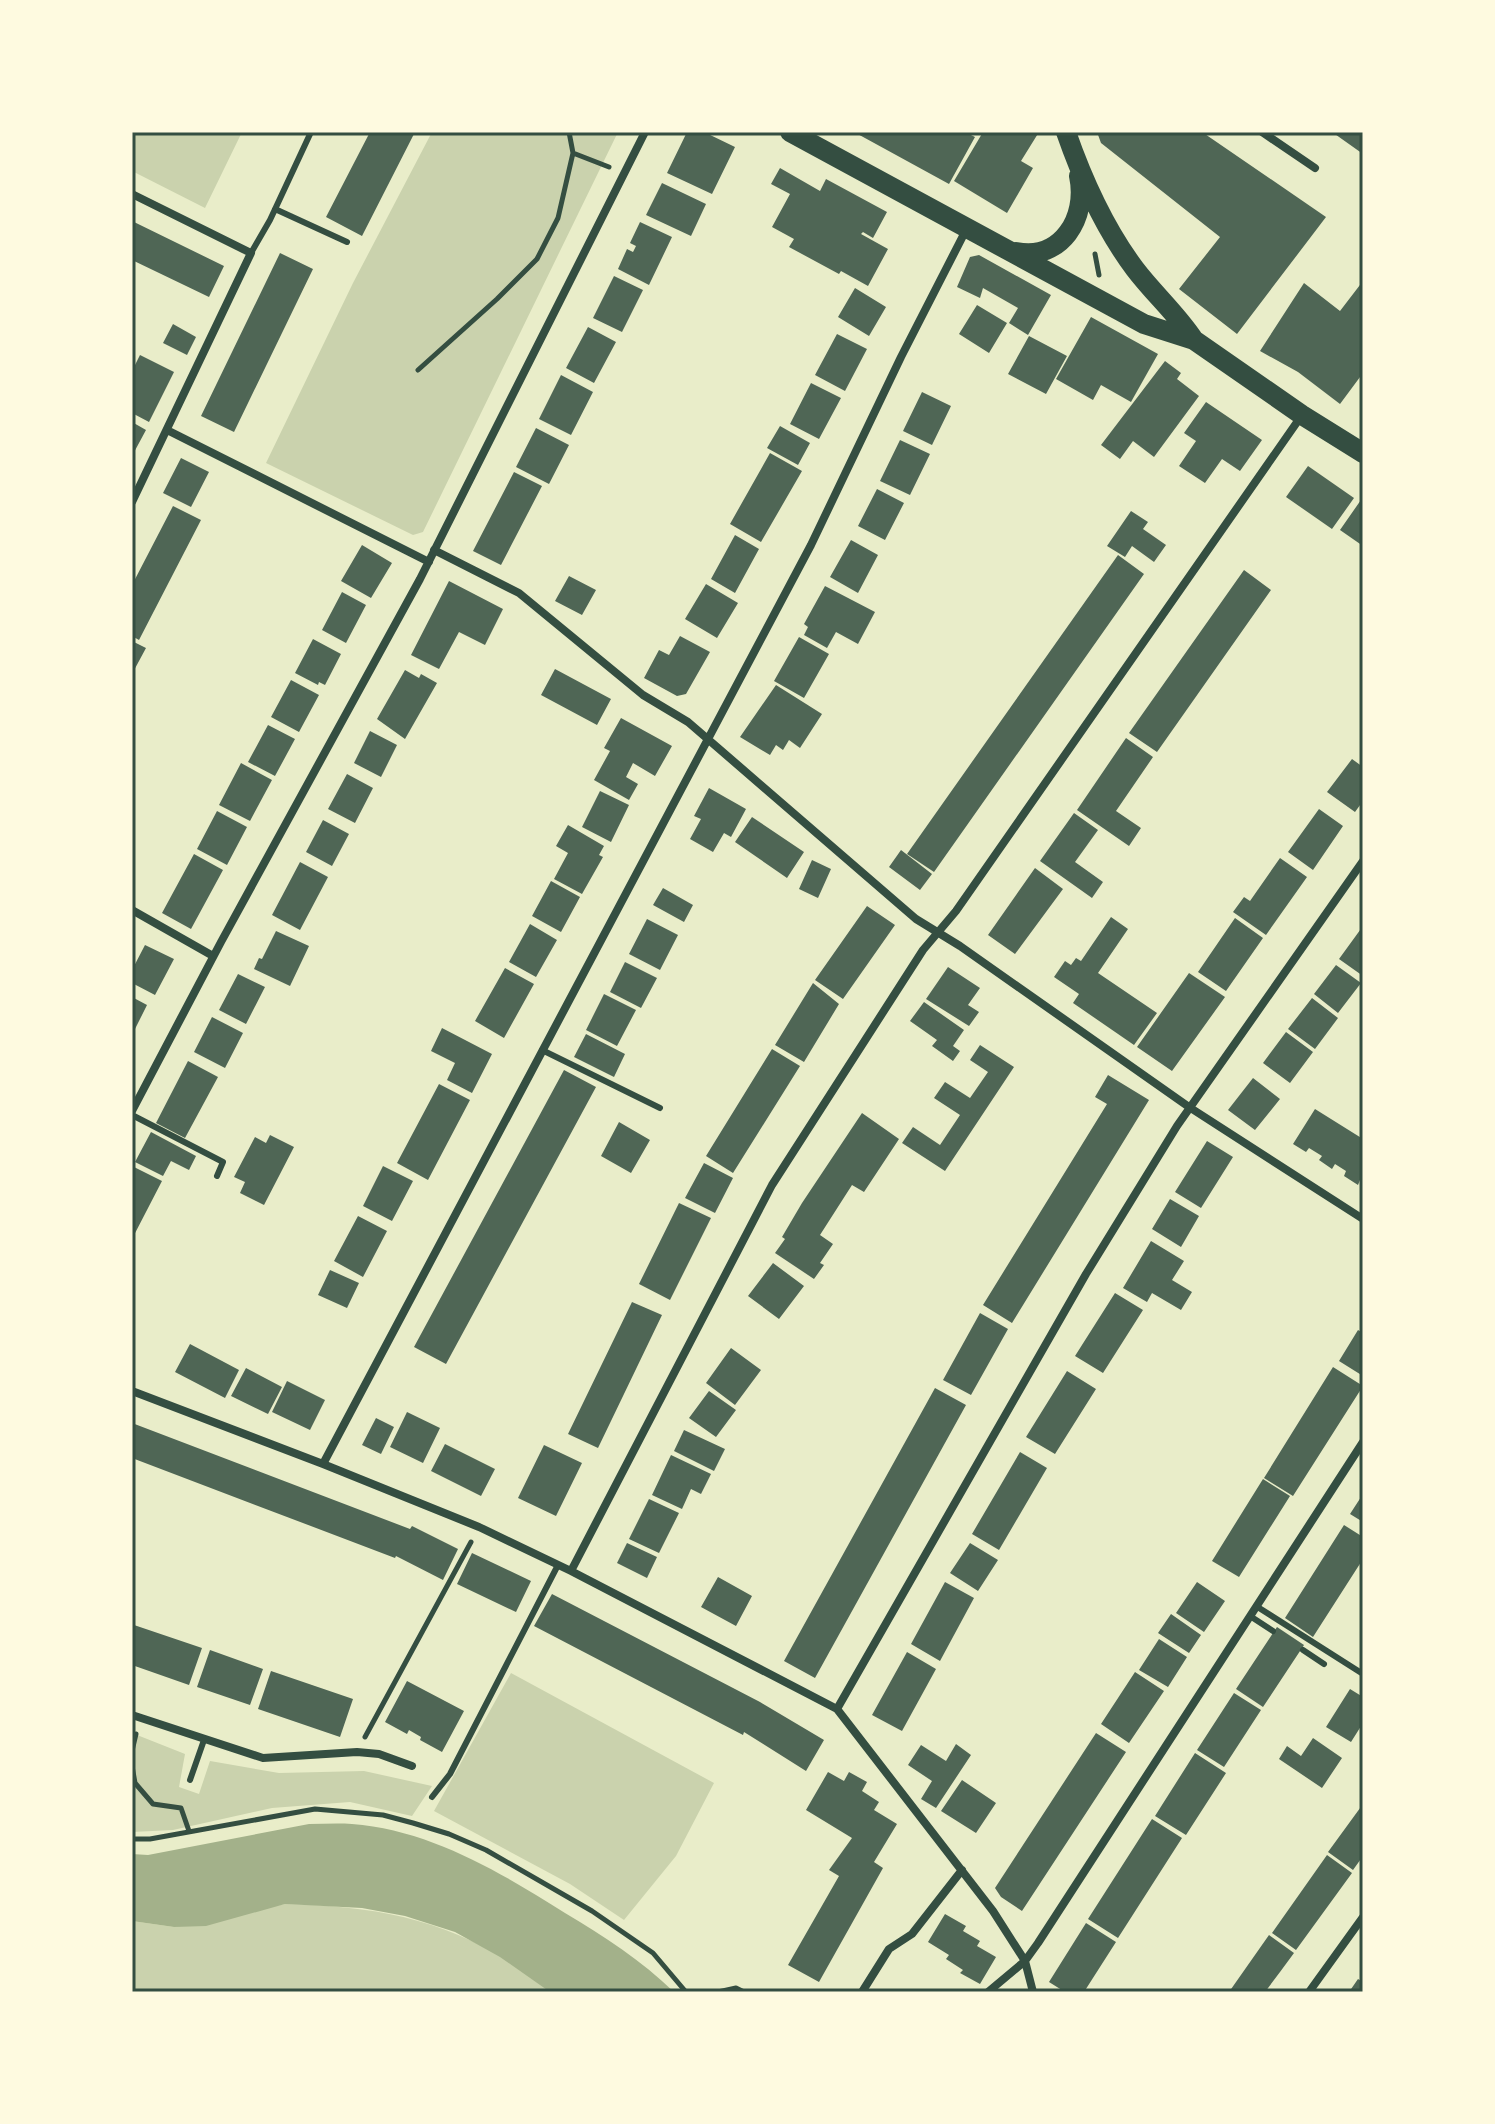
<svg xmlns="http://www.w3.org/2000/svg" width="1495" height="2124" font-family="'Noto Serif',serif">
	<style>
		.green { fill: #cad2ad }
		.water { fill: #a3b18a }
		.building { fill: #4f6655 }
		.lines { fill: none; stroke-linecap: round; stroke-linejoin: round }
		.path { stroke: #344e41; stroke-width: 5 }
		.service { stroke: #344e41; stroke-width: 6 }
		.minor { stroke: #344e41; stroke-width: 8 }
		.primary { stroke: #344e41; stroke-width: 20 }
		.neatline { fill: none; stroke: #344e41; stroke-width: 3 }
	</style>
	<rect width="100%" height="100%" fill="#e9edc9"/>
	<path class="green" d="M132,132h110l-37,76 -73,-37z
		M432,132h186l-195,400 -10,3 -147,-72 87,-180z
		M511,1673l203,110 -38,73 -52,64 -54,-36 -136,-73z
		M132,1733l53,21 -6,33 20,7 11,-33 69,12 85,-2 68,15 -20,30 -62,-14 -78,6 -99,22 -41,2z
		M285,1904c103,2 185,20 265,88h-418v-71l42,6z"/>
	<path class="water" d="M309,1824c14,0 28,-1 43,0 78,6 148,48 213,89 39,23 77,48 109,79h-124l-50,-35 -45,-25 -50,-16 -43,-8 -77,-4 -79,22 -32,1 -42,-6v-67l16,1z"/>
	<path class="building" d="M370,132h45l-53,104 -36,-19z
		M687,132h17l31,15 -23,47 -45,-21z
		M854,132h111l10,5 -26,47z
		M983,132h56l-18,29 12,7 -26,45 -53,-32z
		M1097,132h105l124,85 -89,117 -58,-45 41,-52 -119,-94z
		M1332,132h31v22z
		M780,168l40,23 6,-12 61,33 -14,26 -10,-6 -2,2 27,15 -20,37 -27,-15 -2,3 -50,-27 5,-8 -22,-12 18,-33 -19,-10z
		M662,183l44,21 -15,32 -45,-21z
		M132,221l92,45 -15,31 -77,-37z
		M640,222l32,15 -23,48 -31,-16 9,-20 6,3 3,-6 -6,-3z
		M280,253l33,16 -79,163 -33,-16z
		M979,255l72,40 -23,40 -19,-12 9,-15 -35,-20 -3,10 -23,-11 13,-30z
		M614,276l29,14 -21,42 -29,-14z
		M1363,281v92l-23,31 -42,-32 -38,-21 44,-68 36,28z
		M855,288l31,19 -17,29 -31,-19z
		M977,305l30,18 -18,30 -30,-19z
		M1091,317l67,37 -27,48 -30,-17 -8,15 -37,-21z
		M173,324l23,13 -9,18 -24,-12z
		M588,327l28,15 -22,41 -28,-15z
		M837,334l30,15 -22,42 -30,-16z
		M1029,336l38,20 -21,38 -38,-20z
		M140,355l34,17 -25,50 -17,-9v-42z
		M1165,361l16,12 -4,6 22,17 -45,61 -21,-16 -13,18 -19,-14z
		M561,375l32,17 -22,43 -32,-16z
		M811,383l30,15 -22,41 -29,-15z
		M922,392l29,14 -19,39 -29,-14z
		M1206,402l56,38 -22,31 -18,-12 -17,24 -26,-17 17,-25 -12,-8z
		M132,422l14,8 -14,26z
		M780,426l30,17 -12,22 -31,-17z
		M536,428l33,17 -20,39 -33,-17z
		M900,440l30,14 -20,41 -30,-14z
		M770,453l32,18 -41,71 -31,-18z
		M181,458l28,14 -18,35 -28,-14z
		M1308,466l46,32 -22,31 -46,-32z
		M514,472l28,14 -41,79 -28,-14z
		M877,489l27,14 -19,37 -27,-14z
		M1363,497v49l-23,-16z
		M173,506l28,14 -62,120 -7,-4v-51z
		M1131,511l17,11 -5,7 23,16 -12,17 -22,-16 -7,11 -18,-11z
		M735,535l24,14 -24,44 -24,-14z
		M851,540l27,15 -20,38 -28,-16z
		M362,545l30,18 -21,35 -30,-17z
		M1118,555l26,19 -210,298 -27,-18z
		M1244,570l27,20 -114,162 -28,-19z
		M569,576l27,14 -14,25 -27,-14z
		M449,581l54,28 -18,36 -26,-13 -20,37 -28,-14z
		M706,584l32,19 -21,35 -32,-19z
		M825,586l50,26 -17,32 -22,-12 -9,16 -23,-13 4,-8 -4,-3z
		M342,592l24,13 -20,38 -24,-13z
		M680,636l30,16 -24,42 -9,2 -33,-18 15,-28 10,5z
		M799,637l30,17 -25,44 -30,-17z
		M313,639l28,15 -16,31 -6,-3 -1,3 -23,-12z
		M132,641l14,7 -14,26z
		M555,669l56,30 -14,26 -56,-30z
		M405,670l14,8 2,-4 16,9 -32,56 -28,-20z
		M291,680l28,15 -20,37 -28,-15z
		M776,685l46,29 -22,34 -11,-8 -6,10 -7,-5 -6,10 -30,-18z
		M621,718l51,28 -17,30 -22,-13 -7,14 12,7 -9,16 -35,-20 16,-29 -6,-3z
		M268,725l27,14 -20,37 -27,-14z
		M370,731l27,14 -16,32 -27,-14z
		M1126,738l27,19 -37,54 25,17 -12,18 -52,-36z
		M1352,759l11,8v34l-8,11 -28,-20z
		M241,763l31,17 -22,41 -31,-16z
		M347,774l26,14 -18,35 -27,-14z
		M709,788l37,21 -15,28 -7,-4 -11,19 -23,-13 11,-20 -7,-3z
		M600,791l29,14 -18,37 -29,-15z
		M1319,809l24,17 -30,44 -25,-18z
		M217,811l30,16 -20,38 -30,-16z
		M1074,813l24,17 -23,32 28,20 -11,16 -52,-37z
		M752,817l52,35 -17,26 -52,-36z
		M323,820l26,14 -17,32 -26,-14z
		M568,825l36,21 -5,9 4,2 -21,37 -28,-15 14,-26 -12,-7z
		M901,850l31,24 -12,16 -31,-23z
		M194,854l29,16 -32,59 -29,-16z
		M1280,858l27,19 -41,58 -33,-23 11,-15 6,4z
		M812,860l19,9 -13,29 -19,-9z
		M300,862l28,15 -28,53 -28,-15z
		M1035,868l28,21 -48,65 -27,-19z
		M551,881l29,16 -19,35 -29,-16z
		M663,888l30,17 -9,17 -31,-17z
		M867,906l28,19 -52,74 -28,-19z
		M1111,917l17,12 -30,44 59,40 -23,32 -61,-42 6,-9 -25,-17 11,-16 6,4 5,-7 5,3z
		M1235,918l28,20 -37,53 -28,-19z
		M647,919l31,16 -18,35 -31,-16z
		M530,924l27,16 -21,37 -27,-15z
		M1363,926v50l-24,-17z
		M276,931l33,15 -19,40 -36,-17 5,-11 3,1z
		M145,945l29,14 -19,36 -23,-12v-13z
		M625,962l32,16 -16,30 -31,-16z
		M1336,965l25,18 -23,30 -24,-19z
		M948,967l32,21 -12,17 11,7 -10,14 -43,-27z
		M505,968l29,16 -30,54 -29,-17z
		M1189,973l36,24 -53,74 -35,-24z
		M238,974l27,13 -19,37 -27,-14z
		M813,983l26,21 -35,58 -29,-17z
		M604,994l32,16 -19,36 -31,-16z
		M132,997l15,8 -15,30z
		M1312,998l26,20 -23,31 -27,-20z
		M924,1002l40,28 -11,16 7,5 -7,10 -21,-15 5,-6 -27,-19z
		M212,1017l31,16 -18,35 -31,-16z
		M442,1028l50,26 -20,39 -25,-13 8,-17 -24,-12z
		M1286,1032l27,20 -23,31 -27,-20z
		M586,1034l39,20 -11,23 -40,-20z
		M980,1045l34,22 -69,104 -43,-28 11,-16 27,18 20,-30 -26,-17 11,-16 25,16 18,-26 -18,-12z
		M772,1049l28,17 -67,107 -27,-17z
		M188,1061l30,16 -33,61 -29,-15z
		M564,1070l32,17 -150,277 -32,-17z
		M1108,1075l41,25 -137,223 -29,-18 124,-201 -12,-7z
		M1253,1078l27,21 -25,31 -27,-20z
		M439,1084l31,16 -42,80 -31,-17z
		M1315,1109l48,30v43l-3,-2 -2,5 -14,-9 2,-5 -11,-7 -3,5 -13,-9 3,-4 -13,-8 -3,4 -13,-8z
		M862,1113l37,26 -35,53 -12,-7 -32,50 13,9 -13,19 4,2 -10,14 -39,-26 10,-14 -3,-2 20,-34z
		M619,1122l31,18 -19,33 -30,-17z
		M151,1132l45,24 -7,14 -18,-9 -8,15 -28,-14z
		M270,1135l24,12 -30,58 -24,-12 5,-11 -11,-5 21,-40 11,6z
		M1207,1141l26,16 -32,51 -26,-16z
		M704,1163l29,15 -18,35 -30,-15z
		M132,1166l30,15 -30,58z
		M383,1166l30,15 -21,40 -29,-15z
		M1170,1199l29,17 -18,31 -29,-18z
		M679,1203l32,15 -41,82 -31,-16z
		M358,1216l29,15 -24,46 -29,-16z
		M1151,1241l33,20 -12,19 20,12 -11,18 -29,-17 -5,9 -24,-14z
		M773,1263l31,23 -25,33 -31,-23z
		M330,1270l29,13 -12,25 -29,-13z
		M1115,1293l28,17 -40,63 -28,-17z
		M632,1302l30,13 -64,133 -30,-14z
		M980,1313l28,16 -37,66 -28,-15z
		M1358,1330l5,3v43l-24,-15z
		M190,1344l49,26 -14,28 -50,-26z
		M731,1348l30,22 -26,35 -29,-22z
		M1333,1367l30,19 -70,110 -29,-18z
		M246,1368l36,19 -14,27 -37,-18z
		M1067,1371l29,18 -41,65 -29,-17z
		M287,1381l38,19 -15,30 -38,-18z
		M935,1388l31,17 -151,273 -31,-17z
		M709,1391l27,19 -20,27 -27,-19z
		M407,1412l33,16 -17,35 -33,-16z
		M376,1418l18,9 -13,27 -19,-9z
		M132,1423l278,106 2,-3 46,23 -15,31 -47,-24 -1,2 -263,-100z
		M684,1430l41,19 -11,22 -40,-20z
		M445,1444l50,25 -14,27 -50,-25z
		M544,1445l38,18 -26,53 -38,-18z
		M1020,1452l27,16 -48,82 -27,-16z
		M671,1455l40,19 -10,20 -10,-5 -9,20 -30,-14z
		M1263,1479l27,17 -51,81 -27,-16z
		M1363,1494v28l-13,-8z
		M649,1499l30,14 -20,40 -30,-14z
		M1344,1525l19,12v22l-50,78 -28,-19z
		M627,1543l30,14 -10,21 -30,-15z
		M970,1543l28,17 -20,31 -28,-18z
		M472,1553l59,28 -15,31 -59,-28z
		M718,1577l34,19 -16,30 -35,-19z
		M945,1582l29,16 -34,63 -29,-17z
		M1197,1582l28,19 -21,31 -28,-19z
		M552,1594l208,108 64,38 -18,31 -62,-39 -1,3 -209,-109z
		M1171,1614l30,21 -12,18 -31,-20z
		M134,1625l68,23 -13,37 -57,-20z
		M1277,1627l27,18 -41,62 -27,-18z
		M1159,1639l28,18 -19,30 -29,-17z
		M210,1650l53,19 -13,36 -53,-18z
		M907,1652l29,17 -34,62 -30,-16z
		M271,1671l82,28 -13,38 -82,-28z
		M1135,1672l29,19 -35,52 -28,-19z
		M407,1681l57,30 -22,41 -22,-12 1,-3 -12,-7 -2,4 -22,-12z
		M1350,1689l13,8v26l-12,19 -25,-15z
		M1234,1693l27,17 -37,57 -27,-17z
		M1096,1733l30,19 -104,159 -21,-14 -6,-9z
		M1313,1738l29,20 -20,30 -43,-29 8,-13 14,10z
		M956,1744l15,11 -35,53 -15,-9 11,-18 -24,-16 13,-20 25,16z
		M1195,1753l31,20 -40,62 -31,-19z
		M828,1772l16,9 5,-9 18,10 -5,9 17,11 -5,8 23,14 -23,38 9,6 -64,114 -31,-17 51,-89 -10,-6 23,-32 -46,-28z
		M962,1780l34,23 -20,30 -35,-22z
		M1363,1804v52l-10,14 -25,-18z
		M1152,1819l30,19 -64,100 -30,-19z
		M1327,1855l25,18 -56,77 -24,-17z
		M945,1914l21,12 -3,5 17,10 -3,5 19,11 -16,27 -20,-11 3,-3 -17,-11 3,-4 -21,-13z
		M1086,1923l30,19 -32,50h-19l-16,-10z
		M1269,1935l25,18 -14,19 -15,20h-36z
		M1358,1979l5,3v10h-14z"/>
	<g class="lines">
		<path class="path" d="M573,153l36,14
			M1095,254l4,21
			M418,370l79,-71 40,-40 21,-41 15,-65 -4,-21
			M365,1737l106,-195
			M132,1751l4,-17
			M132,1766l3,17 18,21 28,4 8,23
			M132,1839h18l165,-30 68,6 30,8 36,11 37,16 106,61 61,42 33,39
			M718,1992l18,-4 8,4"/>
		<path class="service" d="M275,209l72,33
			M251,253l19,-33 41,-88
			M542,1050l118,58
			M132,1115l91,47 -6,14
			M1256,1606l107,68
			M1250,1616l23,15
			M1303,1650l21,14
			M190,1780l14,-40
			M432,1797l18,-23 108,-209"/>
		<path class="minor" d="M1262,132l53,36
			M132,194l119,59 -119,249
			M167,430l262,132
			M434,550l85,43 124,102 45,27 228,197 44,27 229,161 174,112
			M132,910l81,46
			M132,1111l89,-169 199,-363 225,-447
			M132,1391l191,73 156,63 92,44 266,138 156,202 32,50 8,31
			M323,1464l488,-919 90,-188 65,-127
			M571,1571l201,-386 151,-235 33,-39 346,-496
			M837,1709l249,-435 91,-148 186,-265
			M132,1715l131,43 94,-6 22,2 33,12
			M862,1992l27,-43 23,-15 50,-64
			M988,1992l37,-31 13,-18 325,-501
			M1309,1992l54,-75"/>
		<path class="primary" d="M790,132l354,192 50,16 108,75 61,38
			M1066,132c16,46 39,97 69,137 19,25 42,45 59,71
			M1016,252c45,9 72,-34 63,-76"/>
	</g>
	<rect width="1495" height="2124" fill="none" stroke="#fefae0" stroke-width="268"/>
	<rect x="134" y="134" width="1227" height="1856" class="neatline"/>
</svg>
